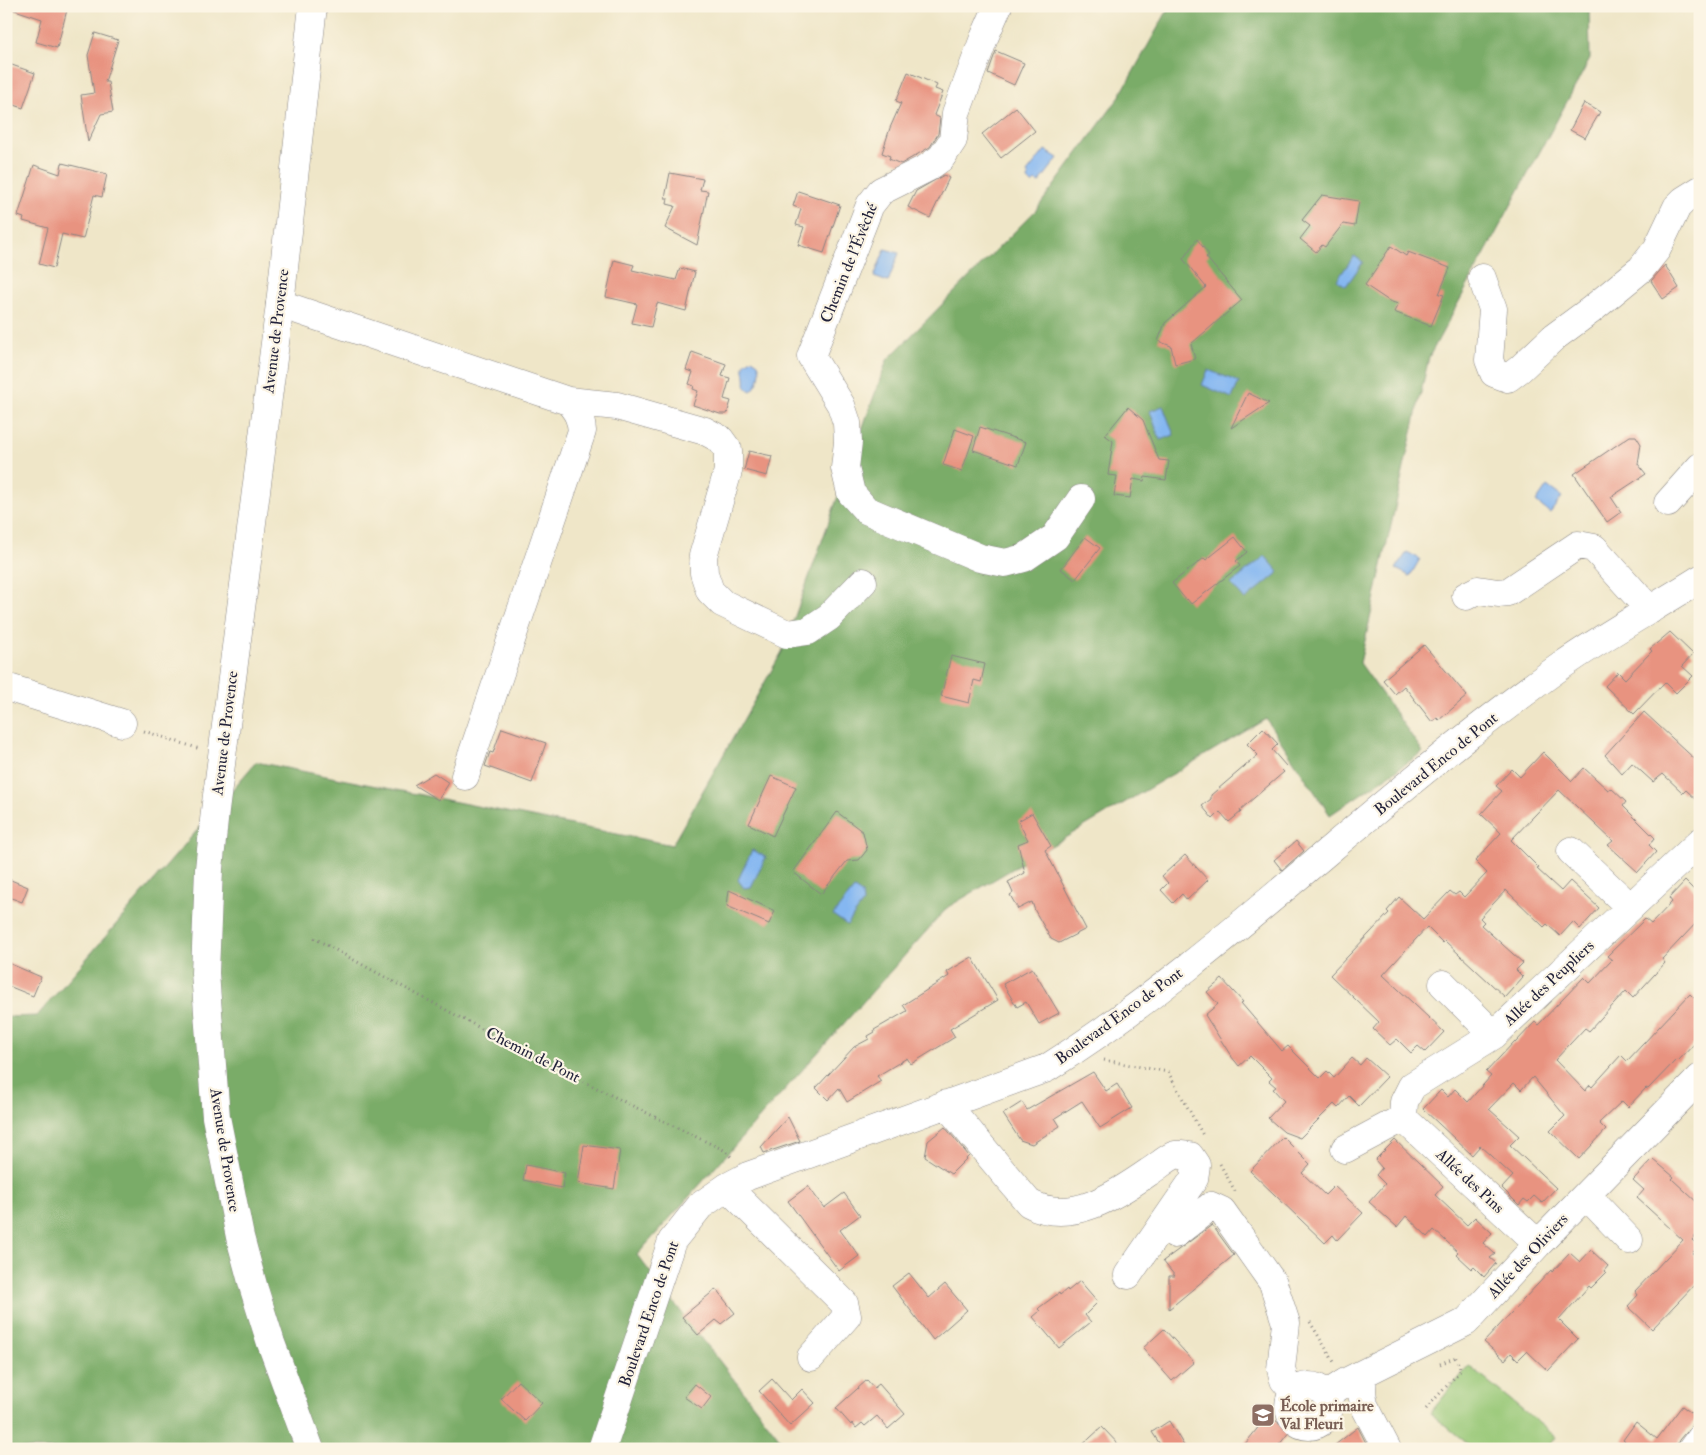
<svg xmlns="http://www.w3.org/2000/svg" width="1706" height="1455" font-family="'IM FELL Double Pica',serif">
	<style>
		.green { fill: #98c877; stroke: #5d7559 }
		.forest { fill: #7aac68; stroke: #4e6752 }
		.water { fill: #85b7f1; stroke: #546c96 }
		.building { fill: #e89380 }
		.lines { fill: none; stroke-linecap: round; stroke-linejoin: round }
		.minor-casing { stroke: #888482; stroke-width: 29 }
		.major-casing { stroke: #888482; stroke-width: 29 }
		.path { stroke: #888482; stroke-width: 3; stroke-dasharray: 1 4; stroke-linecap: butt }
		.minor { stroke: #fff; stroke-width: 28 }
		.major { stroke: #fff; stroke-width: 28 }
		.labels { text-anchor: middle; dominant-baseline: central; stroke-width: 4.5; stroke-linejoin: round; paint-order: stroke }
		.street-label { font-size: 16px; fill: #22223b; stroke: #fcf5e5 }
		.education-label { font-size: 16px; font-weight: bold; fill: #785e54; stroke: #fcf5e5; text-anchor: start }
	</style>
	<rect width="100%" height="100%" fill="#fcf5e5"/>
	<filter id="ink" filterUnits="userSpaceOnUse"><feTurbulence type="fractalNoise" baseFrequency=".02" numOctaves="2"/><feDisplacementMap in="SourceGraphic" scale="10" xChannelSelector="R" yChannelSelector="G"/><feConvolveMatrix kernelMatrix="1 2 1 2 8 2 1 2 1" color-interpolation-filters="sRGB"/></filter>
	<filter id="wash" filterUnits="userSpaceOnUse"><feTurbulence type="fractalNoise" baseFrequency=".0096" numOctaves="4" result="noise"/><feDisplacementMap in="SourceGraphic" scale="20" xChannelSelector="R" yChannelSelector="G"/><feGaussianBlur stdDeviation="1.12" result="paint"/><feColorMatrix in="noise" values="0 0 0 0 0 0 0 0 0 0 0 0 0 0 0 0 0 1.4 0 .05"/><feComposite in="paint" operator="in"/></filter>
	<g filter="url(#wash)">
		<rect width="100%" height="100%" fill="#efe6c8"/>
		<path class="green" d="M1469,1366l87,71 -9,12h-73l-44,-36z"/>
		<path class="forest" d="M1170,6h419l1,53 -161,298 -69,306 63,89 -93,63 -64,-96 -318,188 -311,348 151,194h-782v-432l31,-1 219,-254 416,83 110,-193 105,-292 149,-150 82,-111z"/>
		<path class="water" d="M1045,150l13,8 -19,25 -4,-2 -3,3 -4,-4 1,-4 -2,-3z
			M885,249l14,4 -11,29 -14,-5z
			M1354,256l9,6 -17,24 -9,-6z
			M752,359l6,4c4,8 1,23 -7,28 -8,-4 -5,-7 -6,-14 -1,-9 -4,-13 7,-18z
			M1208,370l31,12 -7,16 -30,-13z
			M1163,406l11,29 -14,5 -10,-29z
			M1547,486l15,11 -12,16 -14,-11z
			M1407,552l13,7 -10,17 -14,-7z
			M1265,556l14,16 -34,28 -14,-16z
			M752,850l14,7 -15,30 -7,1 -6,-8z
			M854,889l8,5 1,9 -16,22 -14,-10z"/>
		<g id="blocks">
			<path class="building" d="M12,6h56l-11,42 -21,-6 6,-23 -30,-10z
				M95,33l23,7 -13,42h3l5,30 -12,2 -13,28 -7,-47 13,-2 -6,-38z
				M996,51l28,12 -10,22 -26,-12z
				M6,63l29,10 -12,35 -17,-6z
				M908,72l29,13 -2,4 8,3 -9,23 6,3 -2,16 -8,13 -29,17 -12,-5 1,-3 -8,-3 8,-25 11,-25 -5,-2z
				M1584,103l16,9 -15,26 -15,-8z
				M1016,107l19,24 -34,27 -19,-24z
				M62,163l45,11 -5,23 -8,-2 -11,44 -21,-5 -8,34 -15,-4 9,-36 -25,-7 1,-3 -6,-2 16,-51 26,9z
				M670,173l33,6 -3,11 8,1 -11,54 -32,-17 10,-22 -8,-2 1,-6h-3z
				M944,175l5,3 -19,40 -22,-11 8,-16z
				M798,191l42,14 -16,48 -26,-8 6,-18 -8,-2 5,-16 -8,-3z
				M1322,195l37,6 -4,25 -12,-2 -18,23 -3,-2 -6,7 -16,-13 10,-13 -8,-6z
				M1197,239l12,16 -3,2 36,43 -51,44 4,15 -20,5 -4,-18 -13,-5 7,-18 41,-36 -23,-28z
				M1391,246l15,10 2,-4 42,16 -11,26 5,1 -13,31 -37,-14 4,-8 -9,-3 -24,-16z
				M614,260l20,5 -2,5 44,10 4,-12 15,4 -9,39 -29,-8 -6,24 -19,-4 5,-19 -31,-7z
				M1665,265l14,23 -16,11 -12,-18z
				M692,352l34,12 -4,12 8,2 -6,21 7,2 -4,13h-7l-27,-9 5,-14 -5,-2 1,-3 -5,-2 4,-12 -7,-2z
				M1248,393l21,10 -38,25z
				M1128,407l15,13 16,40 10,1 -3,19 -21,-3 -1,4 -11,-2 -3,19 -16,-2 3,-20 -9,-1 5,-34 -8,-6z
				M980,427l46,15 -8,23 -45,-15z
				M955,429l19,7 -12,35 -19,-6z
				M1630,436h6l5,8 -3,20 8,10 -35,23 10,15 -14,10 -33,-48z
				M749,451l23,5 -5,20 -23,-6z
				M1085,537l15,11 -25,32 -14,-11z
				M1235,537l12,15 -11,9 4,5 -49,38 -4,-5 -1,1 -14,-17 32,-25 2,2z
				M1670,632l23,22 -11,12 11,10 -17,17 -11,-11 -31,32 -29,-28 13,-14 7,7 27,-28 -2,-2z
				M1424,645l43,51 -28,24 -2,-2 -5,4 -28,-36 -9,8 -12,-14z
				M951,656l34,8 -4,18 -7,-2 -5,23 -28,-7z
				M1644,712l56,52v39l-14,-13 -3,3 -20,-19 -10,8 -21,-19 -10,11 -17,-19z
				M502,728l44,15 -14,40 -47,-17 5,-14 3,1z
				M1263,728l15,16 -6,6 14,16 -4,4 2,2 -44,38 1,2 -12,10 -9,-10 -7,7 -11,-13 9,-7v-4l47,-40 -11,-11z
				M1543,752l29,29 12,-13 24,22 3,-2 15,14 -3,4 32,32 -6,7 7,7 -18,20 -30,-27 5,-4 -54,-51 -48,50 28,28 -2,1 24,22 9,-10 29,27 -19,21 -7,-7 -13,14 -13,-12 -3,3 -38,-37 -26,28 4,4 -3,3 42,38 -7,7 7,7 -18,20 -60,-56 -2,2 -16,-16 -44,48 61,57 -19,20 -7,-6 -7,7 -14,-14 -7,6 -17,-16 6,-7 -49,-47 59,-62 -2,-2 12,-14 24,22 27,-28 5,4 4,-3 5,5 23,-24 -12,-12 26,-28 -20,-19 21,-23 -6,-5 16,-17 8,8z
				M434,773l15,10 -11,17 -24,-15z
				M771,776l25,11 -23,49 -24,-12z
				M837,812l26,20 4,18 -8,10 -12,1 -26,33 -28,-22z
				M1032,813l19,33 -6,4 41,79 -27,14 -8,-4 -16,-28 -3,-9 -14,7 -8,-14 3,-2 -5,-11 17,-9 -7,-29 10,-4 -10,-19z
				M1296,841l8,10 -22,19 -8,-10z
				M1185,855l23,25 -21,20 -5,-6 -9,9 -12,-13 7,-7 -6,-7z
				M6,878l22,9 -6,15 -16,-6z
				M1685,881l15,15v23l-38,40 3,4 -32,35 -7,-7 -37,40 -4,-3 -30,32 30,31 5,-6 2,2 29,-32 6,6 63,-67 10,10v34l-22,23 -2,-1 -28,29 -2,-1 -18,19 -6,-6 -23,22 7,7 -27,29 -29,-28 15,-15 -32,-39 -12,13 -7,-7 -25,26 30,27 -9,9 46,43 -14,15 -8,-7 -6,6 -4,-3 -5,6 -17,-17 11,-12 -33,-30 -8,9 -49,-46 18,-19 7,7 7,-8 13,13 23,-26 -5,-4 28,-30 1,1 20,-21 3,3 46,-48 6,6 22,-23 -5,-4 38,-37 6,5 21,-22 -3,-4z
				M729,890l46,21 -6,13 -42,-18z
				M972,957l26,43 -48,29 5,8 -44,27 -4,-6 -30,18 4,5 -34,21 -8,-14 -11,12 -12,-12 38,-41 15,-8 -1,-3 7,-4 -1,-2 33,-19 -4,-6 46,-29 -2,-4z
				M6,962l35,15 -8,19 -27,-11z
				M1032,968l27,45 -20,11 -13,-22 -9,5 -14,-23z
				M1222,979l21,23 -2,1 41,48 6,-5 32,32 7,-7 7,7 18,-20 8,7 6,-7 21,19 -28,29 -10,-10 -11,12 -4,-4 -34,34 -16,-6 -16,-14 16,-17 -11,-12 3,-2 -7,-6 3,-3 -22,-22 -11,10 -8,-10 -26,-41 13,-11 -11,-12z
				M1093,1072l13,19 11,-7 15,24 -32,20 -18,-27 -27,17 5,8 -28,18 -12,-4 -17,-26 19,-12 5,8z
				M788,1117l12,24 -36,12 -3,-6z
				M945,1127l24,29 -18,18 -26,-17 3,-16z
				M1283,1137l27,27 -8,9 23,22 9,-9 29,27 -26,27 -4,-5 -8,8 -75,-72z
				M1395,1140l48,46 -8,9 32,30 8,-8 17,16 -9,10 12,11 -5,4 6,5 -12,14 -10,-10 -2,2 -16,-15 2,-2 -24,-22 -6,7 -22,-21 -9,11 -28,-25 16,-18 -9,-9 6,-7 -7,-8z
				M584,1145l36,5 -6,39 -36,-6z
				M1653,1159l21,18 -2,2 28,26v26l-8,9 7,6 -7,7 8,7v19l-48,50 -24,-23 10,-11 -3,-4 48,-51 -46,-42 7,-8 -11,-10z
				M526,1165l39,8 -3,15 -39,-8z
				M808,1186l16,22 20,-15 16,22 -20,15 19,26 -20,15 -51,-70z
				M1212,1225l22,30 -65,54v-33h6l-12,-15z
				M1591,1250l17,16 -4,5 2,2 -15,15 -2,-2 -30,34 19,19 -30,32 -21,-20 -9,9 -7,-7 -6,7 -21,-18 67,-72 1,2 18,-19 10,9z
				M909,1273l20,25 16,-14 22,26 -34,30 -41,-54z
				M1080,1281l18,21 -13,13 6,7 -32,26 -26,-31 7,-6 -2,-2 2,-2 19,-14 1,2 7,-6 1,2z
				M716,1289l19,24 -14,11 -5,-4 -18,15 -16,-18z
				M1164,1329l30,33 -22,19 -29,-33z
				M772,1379l19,21 11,-11 13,14 -25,23 -31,-35z
				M867,1380l7,8 5,-4 26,30 -17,15 -11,-13 -12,10 -3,-3 -6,5 -4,-5 -1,2 -15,-17z
				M518,1381l24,22 -17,18 -24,-22z
				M695,1384l16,13 -9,12 -18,-12z
				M1682,1406l16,12 -19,22 -3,9h-42l-11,-9 13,-18 21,17z
				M1268,1415l22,16 -11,14 6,4h-44z
				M1169,1421l17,28h-23l-11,-17z
				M1102,1427l21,22h-45z
				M1358,1427l11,22h-39z"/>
		</g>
	</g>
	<g filter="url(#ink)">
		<use href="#blocks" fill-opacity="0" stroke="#888482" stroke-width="1"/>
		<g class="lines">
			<g class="minor-casing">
				<path id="minor" d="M998,6l-14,32 -28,75 -3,27 -12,18 -14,10 -46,23 -11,14 -59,151 30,49 6,18 1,19 -3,26 6,25 15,17 114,48 25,5 19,-5 31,-21 26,-38
					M1482,278l11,31 -4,51 5,13 14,5 12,-9 33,-31 38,-28 50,-41 16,-20 20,-42 7,-7 16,-10
					M280,304l288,97 49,5 88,25 15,8 8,11v21l-25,85 1,17 6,18 12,12 65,31 21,-3 21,-14 34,-35
					M1668,503l32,-36
					M1466,596l12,-6 20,3 10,-1 70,-47 16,3 56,62
					M6,687l116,36
					M465,776l117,-345c-1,-13 -5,-20 -14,-30
					M1571,851l59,56
					M1443,984l51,51
					M946,1104l83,99c41,23 87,-8 120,-31 7,-4 19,-15 26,-17 4,-1 11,1 15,1l6,9 -2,14 -66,96
					M1403,1118l1,-16 8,-16 82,-51 206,-193
					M1403,1118l135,126
					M1345,1149l58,-31
					M727,1187l117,116 3,13 -36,41
					M1586,1195l43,45
					M1175,1234l36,-28 11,5 51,72 13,40 -5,46 3,11 10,12
					M1363,1374l-1,18 2,13 23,44
					M1289 1406a20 20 0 1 1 40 0a20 20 0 1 1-40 0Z
					M1326,1395l20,-13 120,-60 72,-78 162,-166
					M602,1449l70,-208 28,-35 27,-19 21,-11 299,-108c152,-96 281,-223 422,-333 30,-23 61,-47 92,-69 44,-31 93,-58 139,-87
					M1692,1449l8,-11"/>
			</g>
			<g class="major-casing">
				<path id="major" d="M310,1449l-39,-106 -17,-54 -14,-52 -24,-120 -11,-144 4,-104 6,-58 65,-507 33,-298"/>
			</g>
			<path class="path" d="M144,731l56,18
				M314,938c135,75 272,147 412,213l6,7
				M1104,1060l64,12 36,65
				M1220,1164l15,27
				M1310,1322l24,40
				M1440,1364l16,-7
				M1426,1409l35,-39 -6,-14"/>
			<use href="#minor" class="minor"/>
			<use href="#major" class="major"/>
		</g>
	</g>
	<defs>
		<g id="school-square" transform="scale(1.25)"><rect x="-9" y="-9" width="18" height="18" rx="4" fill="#8d6e63" stroke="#fcf5e5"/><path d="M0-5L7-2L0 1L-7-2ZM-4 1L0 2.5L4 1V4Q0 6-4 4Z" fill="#fff"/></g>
	</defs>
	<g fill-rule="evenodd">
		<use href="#school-square" x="1263" y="1415"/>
	</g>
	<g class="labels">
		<g class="street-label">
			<text transform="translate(849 263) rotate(-68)">Chemin de l'Évêché</text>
			<text transform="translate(276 331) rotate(-83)">Avenue de Provence</text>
			<text transform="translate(225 733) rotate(-83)">Avenue de Provence</text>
			<text transform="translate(1436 764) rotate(-39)">Boulevard Enco de Pont</text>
			<text transform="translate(1549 983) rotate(-43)">Allée des Peupliers</text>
			<text transform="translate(1119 1016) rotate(-36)">Boulevard Enco de Pont</text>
			<text transform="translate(533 1055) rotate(27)">Chemin de Pont</text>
			<text transform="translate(225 1150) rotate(81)">Avenue de Provence</text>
			<text transform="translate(1470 1181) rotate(43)">Allée des Pins</text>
			<text transform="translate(1528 1256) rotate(-47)">Allée des Oliviers</text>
			<text transform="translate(649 1314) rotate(-71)">Boulevard Enco de Pont</text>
		</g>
		<g class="education-label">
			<text x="1280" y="1406">École primaire<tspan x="1280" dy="18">Val Fleuri</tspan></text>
		</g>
	</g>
	<rect width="1706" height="1455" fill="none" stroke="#fcf5e5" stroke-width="25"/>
</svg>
